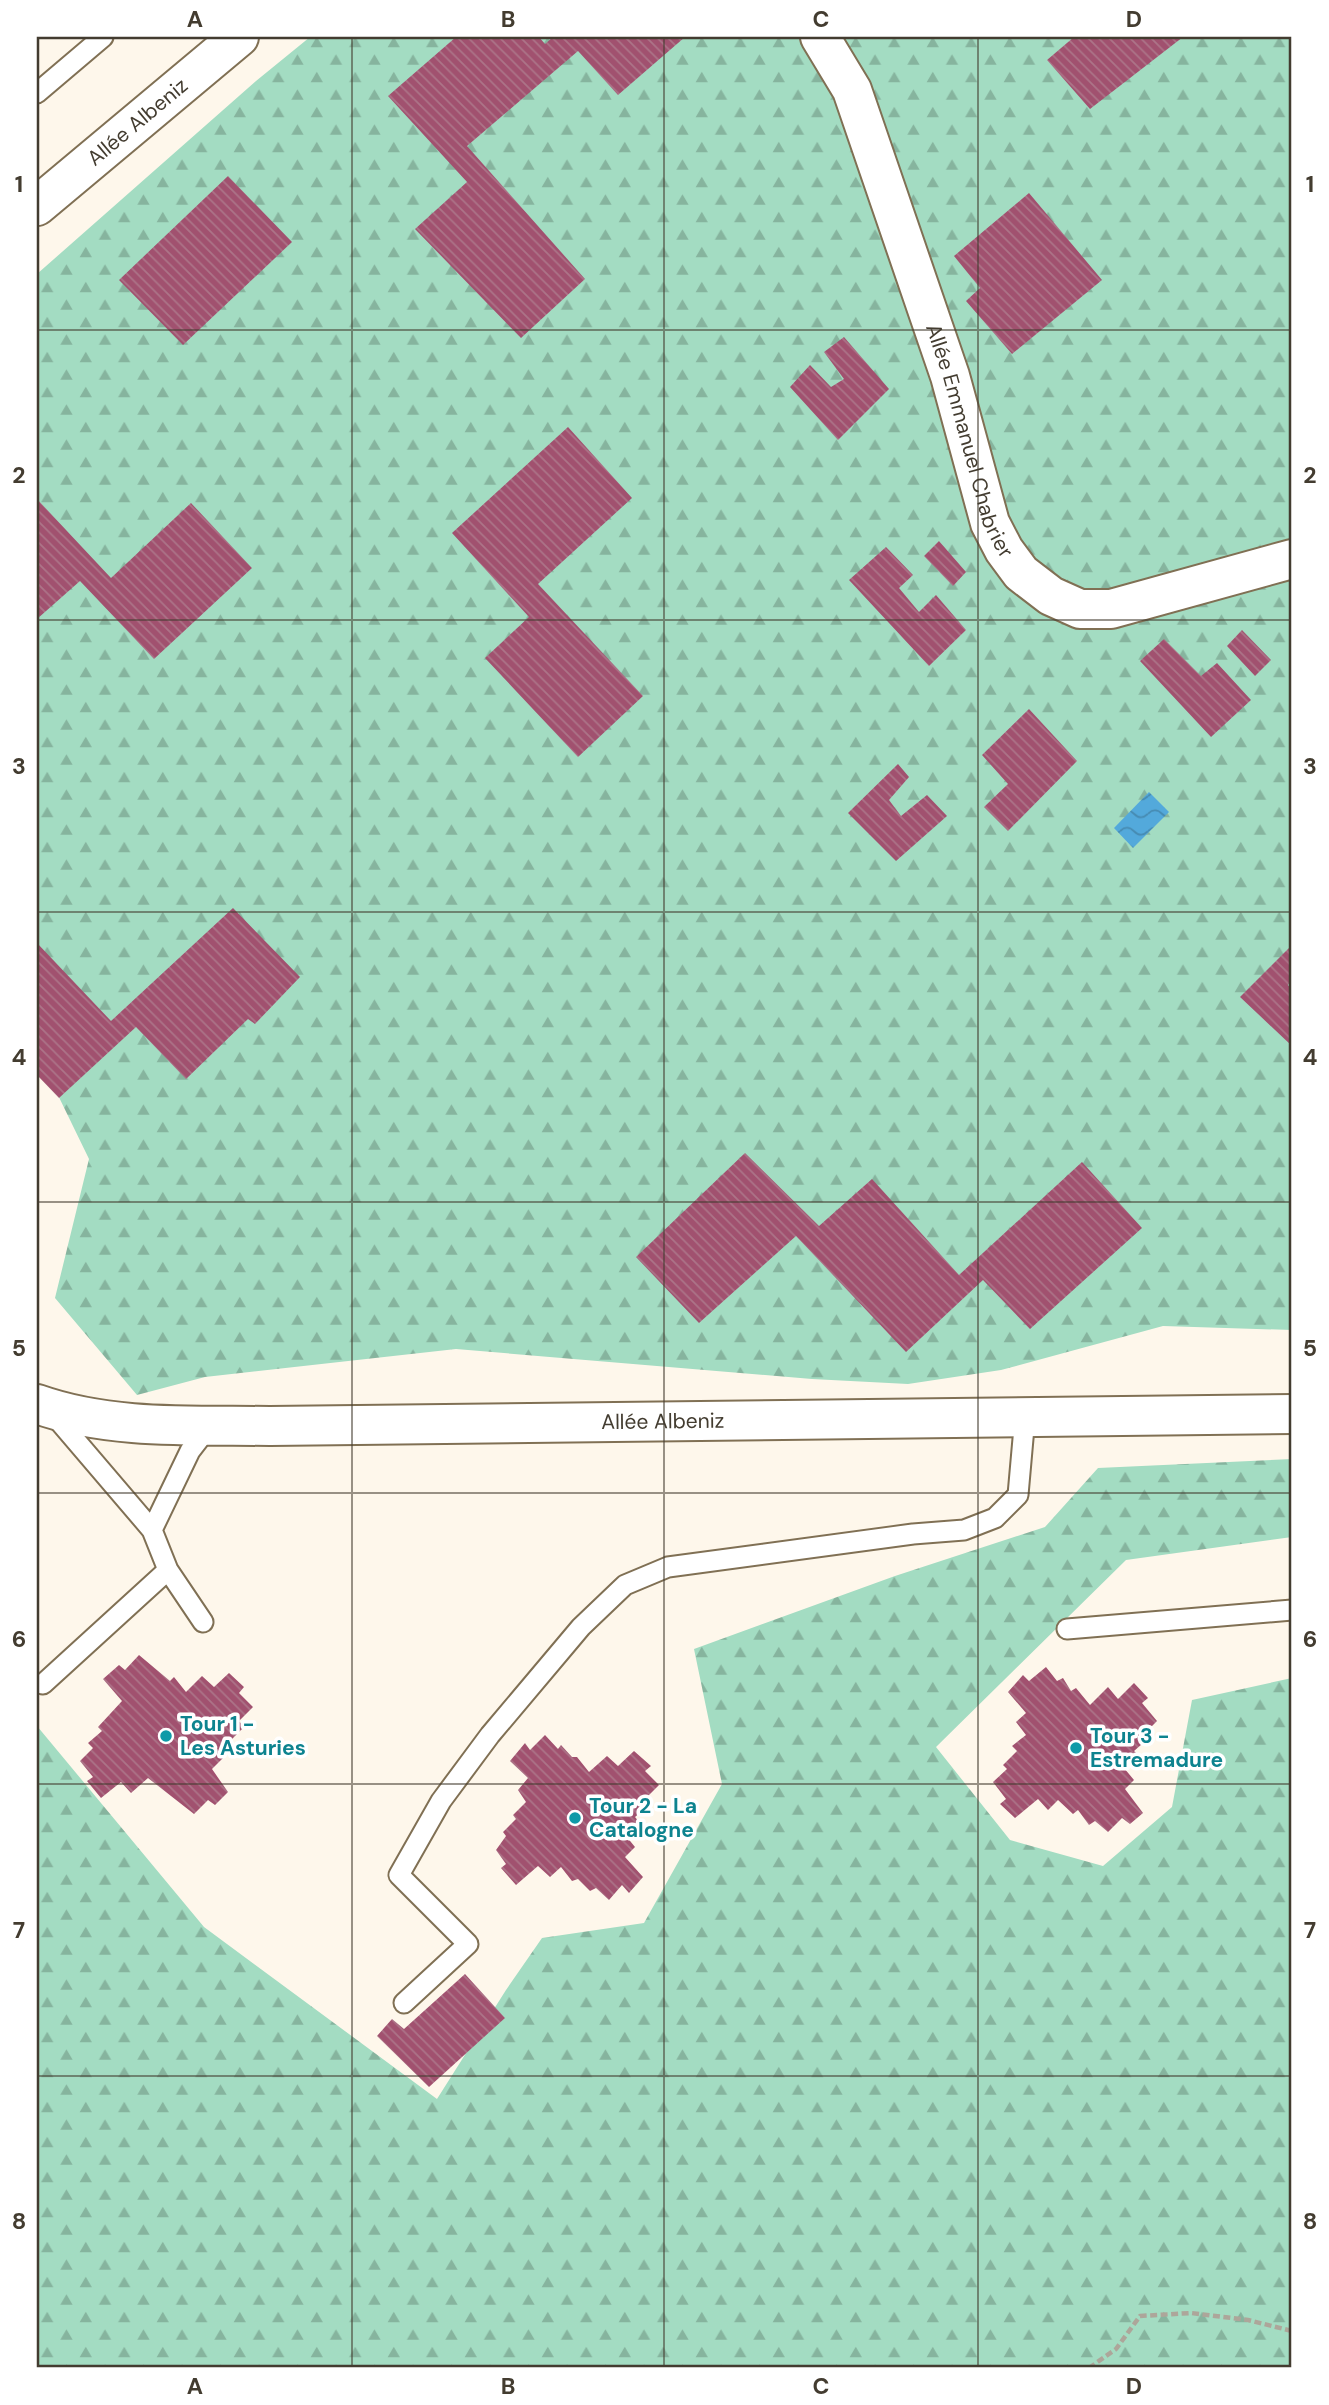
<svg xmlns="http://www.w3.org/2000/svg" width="1329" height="2405" font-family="'DM Sans',sans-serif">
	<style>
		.forest { fill: url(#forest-firs) }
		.water { fill: url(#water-waves) }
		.building { fill: url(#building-back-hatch) }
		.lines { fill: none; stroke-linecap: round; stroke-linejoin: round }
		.service-casing { stroke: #807054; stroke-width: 23 }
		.minor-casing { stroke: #807054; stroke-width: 42 }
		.path { stroke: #ada69a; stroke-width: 4.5; stroke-dasharray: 7 3.5; stroke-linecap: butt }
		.service { stroke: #fff; stroke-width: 19 }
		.minor { stroke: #fff; stroke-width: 38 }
		.grid { fill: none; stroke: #433c30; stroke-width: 2; stroke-opacity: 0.55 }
		.culture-dot { fill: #0f9aa8; stroke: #fff; stroke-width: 2.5 }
		.labels { text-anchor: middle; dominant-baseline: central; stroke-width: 7; stroke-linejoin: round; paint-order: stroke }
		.street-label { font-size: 21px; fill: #433c30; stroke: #fff }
		.culture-label { font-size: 21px; font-weight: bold; fill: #0d838f; stroke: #fff; text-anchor: start }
		.neatline { fill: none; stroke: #433c30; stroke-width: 2.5 }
		.grid-label { font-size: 23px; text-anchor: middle; font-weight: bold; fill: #433c30 }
	</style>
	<defs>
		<pattern id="forest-firs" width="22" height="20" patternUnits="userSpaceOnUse" patternTransform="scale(1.75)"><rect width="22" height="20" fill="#a3dcc2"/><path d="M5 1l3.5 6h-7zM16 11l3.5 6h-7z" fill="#86b49e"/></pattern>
		<pattern id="water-waves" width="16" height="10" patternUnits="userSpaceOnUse" patternTransform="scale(1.75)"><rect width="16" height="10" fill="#53a9db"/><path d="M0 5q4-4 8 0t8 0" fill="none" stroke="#468bb2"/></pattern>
		<pattern id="building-back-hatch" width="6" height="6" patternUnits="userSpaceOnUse" patternTransform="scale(1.75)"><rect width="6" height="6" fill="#a1516f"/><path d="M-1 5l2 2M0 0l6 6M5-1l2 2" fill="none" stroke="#ac7488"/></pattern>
	</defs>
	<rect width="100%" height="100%" fill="#fef7eb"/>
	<path class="forest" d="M310,37h982v1293l-129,-4 -162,44 -93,14 -96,-5 -356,-30 -251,28 -68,18 -82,-97 34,-139 -52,-107v-778l219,-193z
		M1292,1459v78l-166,23 -190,187 74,93 93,26 69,-59 20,-107 100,-22v690h-1255v-642l167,201 233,172 69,-109 36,-52 102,-15 78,-139 -28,-135 201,-73 150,-49 53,-59z"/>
	<path class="water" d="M1149,792l20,20 -36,36 -19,-20z"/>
	<path class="building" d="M456,37h83l6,7 8,-7h132l-67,58 -40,-44 -111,95 118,133 -64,59 -106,-109 52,-47 -79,-86z
		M1074,37h109l-93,72 -43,-49z
		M228,176l64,66 -109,103 -64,-65z
		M1029,193l73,87 -90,74 -46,-53 14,-13 -26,-32z
		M844,337l45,52 -51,51 -48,-53 20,-22 21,22 13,-8 -20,-27z
		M568,427l64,71 -94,86 105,112 -65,61 -93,-99 44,-41 -77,-84z
		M37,499l74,79 80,-75 61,65 -98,91 -74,-78 -43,38z
		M939,541l27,31 -13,14 -29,-30z
		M886,547l27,28 -14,13 20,24 17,-17 30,35 -37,36 -80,-86z
		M1242,630l29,30 -16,16 -28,-30z
		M1164,639l37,37 16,-13 34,37 -40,37 -71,-76z
		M1029,709l48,52 -69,70 -24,-24 24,-23 -26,-29z
		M898,764l11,13 -20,23 12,16 26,-21 20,21 -51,45 -48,-48z
		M233,908l67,69 -45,47 -7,-5 -62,60 -50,-52 -77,71 -22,-23v-132l74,78z
		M1292,945v35l-4,5 4,5v56l-52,-49z
		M745,1153l74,73 53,-47 87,96 123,-113 60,66 -112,101 -47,-49 -77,72 -110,-116 -97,87 -63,-66z
		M139,1655l31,26 4,-4 12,15 16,-16 12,11 15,-14 15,14 -5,6 14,14 -14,14 5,6 -13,13 3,7 -22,22 16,23 -13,13 -7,-5 -14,14 -46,-36 -17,15 -10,-11 -20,16 -14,-17 6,-4 -13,-16 13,-13 -5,-5 14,-12 -4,-4 24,-26 -19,-22 16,-14 6,5z
		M1046,1667l11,14 6,-3 8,13 5,-3 14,17 18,-18 10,12 16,-16 14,15 -6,5 15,18 -12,12 4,5 -15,13 4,4 -14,13 10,12 -9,9 18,24 -13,11 -8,-6 -14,14 -13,-11 -6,4 -11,-15 -5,4 -15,-14 -10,10 -10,-11 -23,19 -15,-14 6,-5 -13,-17 14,-13 -4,-4 14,-14 -5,-5 14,-11 -10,-13 10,-9 -18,-21 15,-17 6,6z
		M545,1735l13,14 3,-4 11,12h5l12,15 18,-16 11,10 16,-15 17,15 -6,5 14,14 -14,14 4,6 -14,12 5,6 -14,13 9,11 -10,10 18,20 -14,16 -7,-8 -13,15 -13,-12 -6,3 -12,-12 -6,2 -11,-14 -11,10 -12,-11 -22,19 -15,-17 5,-4 -10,-14 10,-14 -3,-4 13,-13 -3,-4 13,-13 -8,-12 10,-12 -18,-17 15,-18 5,7z
		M465,1974l40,44 -76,69 -52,-51 15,-17 12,10z"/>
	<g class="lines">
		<g class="service-casing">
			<path id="service" d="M37,93l66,-56
				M53,1414l99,116 16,40 35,52
				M152,1530l38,-79 20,-26
				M1067,1629l225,-19
				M43,1684l125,-114
				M404,2003l64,-59 -69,-69 42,-74 49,-66 91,-108 44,-42 43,-18 245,-33 51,-4 31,-12 23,-23 7,-79"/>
		</g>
		<g class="minor-casing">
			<g id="minor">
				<path id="s1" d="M820,37l32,53 98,286 40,147 14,27 17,23 30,23 29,13h31l181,-50"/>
				<path id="s2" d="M37,206l202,-169"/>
				<path id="s3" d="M37,1404c73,26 157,21 233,22l1022,-12"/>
			</g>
		</g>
		<path class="path" d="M1089,2368l27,-19 24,-33 51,-3 57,7 44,11"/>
		<use href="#service" class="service"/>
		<use href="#minor" class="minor"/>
	</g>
	<path class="grid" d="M352,37v2331M664,37v2331M978,37v2331M37,330h1255M37,620h1255M37,912h1255M37,1202h1255M37,1493h1255M37,1784h1255M37,2076h1255"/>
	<g class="culture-dot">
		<circle cx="166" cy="1736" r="7"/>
		<circle cx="1076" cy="1748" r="7"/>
		<circle cx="575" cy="1818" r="7"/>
	</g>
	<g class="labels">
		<g class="street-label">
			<text stroke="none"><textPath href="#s2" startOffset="131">Allée Albeniz</textPath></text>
			<text stroke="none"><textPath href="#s1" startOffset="432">Allée Emmanuel Chabrier</textPath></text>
			<text stroke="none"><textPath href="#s3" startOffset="628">Allée Albeniz</textPath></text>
		</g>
		<g class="culture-label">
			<text x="180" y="1724">Tour 1 -<tspan x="180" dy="24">Les Asturies</tspan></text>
			<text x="1090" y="1736">Tour 3 -<tspan x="1090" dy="24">Estremadure</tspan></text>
			<text x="589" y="1806">Tour 2 - La<tspan x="589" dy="24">Catalogne</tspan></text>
		</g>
	</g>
	<rect width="1329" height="2405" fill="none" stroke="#ffffff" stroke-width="77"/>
	<rect x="38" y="38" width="1252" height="2328" class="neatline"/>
	<g class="grid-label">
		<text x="195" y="27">A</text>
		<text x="508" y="27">B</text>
		<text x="821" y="27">C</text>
		<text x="1134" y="27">D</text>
		<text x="19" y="192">1</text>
		<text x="1310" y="192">1</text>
		<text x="19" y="483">2</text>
		<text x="1310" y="483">2</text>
		<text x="19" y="774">3</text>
		<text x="1310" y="774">3</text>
		<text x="19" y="1065">4</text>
		<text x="1310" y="1065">4</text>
		<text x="19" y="1356">5</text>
		<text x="1310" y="1356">5</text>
		<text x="19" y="1647">6</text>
		<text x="1310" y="1647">6</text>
		<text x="19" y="1938">7</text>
		<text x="1310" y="1938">7</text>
		<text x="19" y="2229">8</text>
		<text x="1310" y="2229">8</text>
		<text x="195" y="2394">A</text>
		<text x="508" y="2394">B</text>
		<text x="821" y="2394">C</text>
		<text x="1134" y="2394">D</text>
	</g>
</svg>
